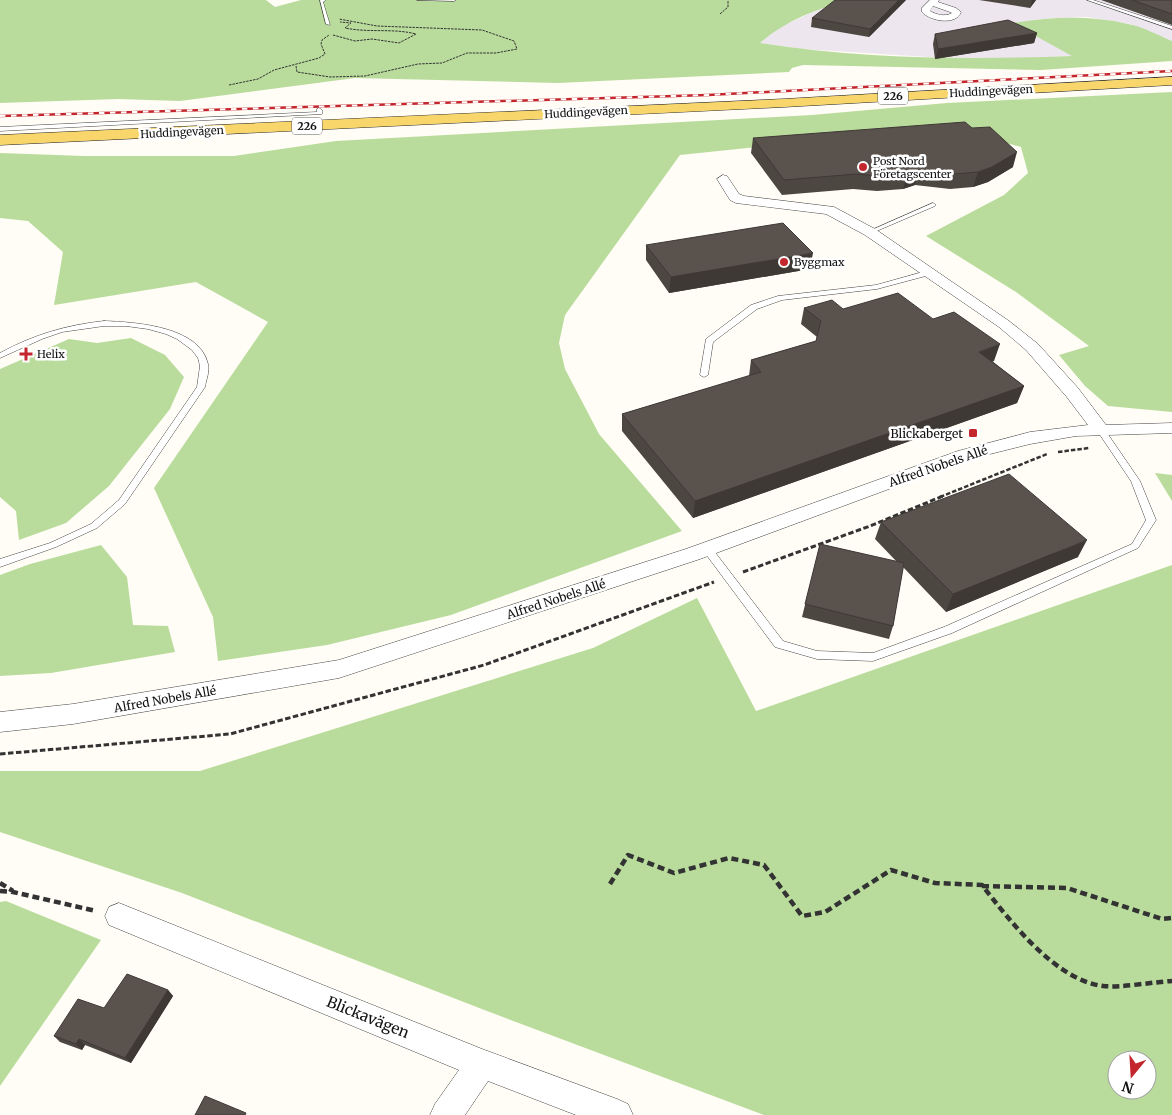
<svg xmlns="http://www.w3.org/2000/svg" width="1172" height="1115" font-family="Merriweather,serif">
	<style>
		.industrial { fill: #eee6ef }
		.forest { fill: #b9dc9c; fill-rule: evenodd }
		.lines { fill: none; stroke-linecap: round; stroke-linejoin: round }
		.lane-casing { stroke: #444; stroke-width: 1 }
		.street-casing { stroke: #444; stroke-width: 1 }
		.primary-casing { stroke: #222; stroke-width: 1 }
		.path-far3 { stroke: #333; stroke-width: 1; stroke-dasharray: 2.5 1; stroke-linecap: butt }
		.path-far2 { stroke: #333; stroke-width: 2.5; stroke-dasharray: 4.5 2; stroke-linecap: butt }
		.path-far1 { stroke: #333; stroke-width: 3; stroke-dasharray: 5.5 2.5; stroke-linecap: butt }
		.path { stroke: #333; stroke-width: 4.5; stroke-dasharray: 7 4; stroke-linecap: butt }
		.lane { fill: #fff; fill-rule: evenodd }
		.street { fill: #fff; fill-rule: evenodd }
		.primary { fill: #f9d66b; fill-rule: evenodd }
		.rail-casing { stroke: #c4262e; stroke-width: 2.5 }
		.rail { stroke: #fff; stroke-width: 2; stroke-dasharray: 5.5; stroke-linecap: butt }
		.wall { fill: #4d4742 }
		.shaded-wall { fill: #3f3936 }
		.building { fill: #5a524d; stroke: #3f3936 }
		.poi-dot { fill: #c4262e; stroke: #fff; stroke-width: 2 }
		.labels { text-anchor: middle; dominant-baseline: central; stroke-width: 5; stroke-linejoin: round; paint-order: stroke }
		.far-street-label { font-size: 11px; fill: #111; stroke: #fff }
		.shield { fill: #fff; stroke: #585858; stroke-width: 1 }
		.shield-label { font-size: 11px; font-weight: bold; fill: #111 }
		.far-poi-label { font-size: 11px; fill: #111; stroke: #fff; text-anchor: start }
		.poi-label { font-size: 12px; fill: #111; stroke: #fff; text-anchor: end }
		.street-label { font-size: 12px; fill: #111; stroke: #fff }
		.near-street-label { font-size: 15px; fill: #111; stroke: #fff }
	</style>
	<rect width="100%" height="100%" fill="#fffdf5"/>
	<path class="industrial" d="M848,0h324v41l-42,-17 -43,-7 -45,2 -30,4 61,33 -68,3 -77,-2 -126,-8 -43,-6 21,-16 42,-19z"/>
	<path class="forest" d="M0,0h266l9,7 26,-7h547c-31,9 -63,21 -88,43 102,16 208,17 312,13l-60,-33c39,-6 77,-8 116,1 15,3 30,11 44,17v20l-131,9 -238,-5 -11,3 -3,4 -231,11 -203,-5 -175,23 -62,-2 -118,4z
		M1172,92v320l-64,-6 -23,-20 -26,-31 30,-9 -73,-54 -90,-56 78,-41 24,-22 -7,-26 -52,-15 -118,5 -171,18 -115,160 -6,28 6,26 34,65 83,97 -231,84 -124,30 -109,16 -5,-44 -59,-129 114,-166 -72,-40 -142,23 9,-53 -35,-31 -28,-3v-65l84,3h150l102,-15 476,-26 135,-12z
		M131,338l34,17 19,22 -14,32 -61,77 -43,37 -47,17 -3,-29 -16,-14v-128l69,-30 28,4z
		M1155,473l17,2v26z
		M101,545l26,32 6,48 35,1 7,26 -124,21 -51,3v-101l30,-11z
		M1172,565v550h-408l-277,-104 -305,-118 -182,-61v-61h200l393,-123 104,-50 59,113zM1117,1060h30v30h-30z
		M6,901l95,39 -101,146v-184z"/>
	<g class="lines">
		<g class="lane-casing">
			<path id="lane" d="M320,0h6l-3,2 7,23 -4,-1z
				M417,0h39l-2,1z
				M1087,0h6l79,26v3z
				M319,108l3,2v4l-322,17v-4l317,-15v-3z
				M933,203l3,2 -1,1 -63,27 -5,-1z
				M930,270h3v4l-56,15 -95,11 -25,9 -44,33 -5,33 -4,2 -4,-2 6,-36 45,-34 27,-9 98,-11z
				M104,321c30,1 96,5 104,43 2,7 -2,16 -3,23l-80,117 -28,24 -41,19 -56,20v-8l50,-16 41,-19 28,-24 78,-113 3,-21 -2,-8 -6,-8 -15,-11 -11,-5 -18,-5 -22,-3h-22l-42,6 -20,7 -42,19v-5c33,-18 66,-28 104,-32z
				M1100,426l3,1 37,54 16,39 -18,28 -186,85 -79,28 -56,-2 -42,-12 -73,-98 1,-2h8l72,94 34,10 56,2 71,-26 188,-83 14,-24 -15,-39 -35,-52z"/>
		</g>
		<g class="street-casing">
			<path id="street" d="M930,0h9l-1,2 18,6 5,4c-5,14 -31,9 -39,0v-4zM933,6l17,6 2,1c-7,4 -15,2 -22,-2z
				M723,175l4,1 12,18 5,2 90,11 41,22 134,92 29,23 40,44 28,37 66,-2v10l-96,3 -46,8 -60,15 -270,100 -361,119 -266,46 -73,8v-20l73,-8 266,-44 347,-111 272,-98 72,-19 58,-7 -22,-29 -40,-46 -27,-23 -134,-92 -39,-21 -90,-11 -6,-3 -13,-21z
				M119,903l363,146 135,50 11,5 5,11h-57l-88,-34 -23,34h-35l5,-11 24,-34 -350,-145 -4,-9 4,-9z"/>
		</g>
		<g class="primary-casing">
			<path id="primary" d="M1172,77v8l-388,22 -784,38v-10l784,-36z"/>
		</g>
		<path class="path-far3" d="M720,14l8,-7v-7
			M333,35l22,6 17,-2 27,4 17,-9c-23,-6 -47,-1 -71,-6l6,-5 -11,-1
			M296,66l1,6 33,5 35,-1 53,-12 24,-1 25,-10h29l21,-4 -3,-8 -32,-11 -105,-4 -38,-7
			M229,85l29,-6 16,-9 45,-12 6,-4 -4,-10 1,-4 7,-5"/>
		<path class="path-far2" d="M1058,452l31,-4
			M940,497l107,-43"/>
		<path class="path-far1" d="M743,572l127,-46 73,-30
			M0,754l230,-20 254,-69 230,-83"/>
		<path class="path" d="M0,883l13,8
			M610,884l18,-29 46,18 55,-15 35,7 38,51 23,-4 66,-42 44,13 47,2c28,36 73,95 121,101 17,2 50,-4 69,-5
			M982,886l85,2 95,31 10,-1
			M0,891l13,1 83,19"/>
		<use href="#lane" class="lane"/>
		<use href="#street" class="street"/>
		<use href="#primary" class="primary"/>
		<g class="rail-casing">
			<path id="rail" d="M0,116l708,-21 464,-24"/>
		</g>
		<use href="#rail" class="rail"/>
	</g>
	<path class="wall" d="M906,0l-37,37 -58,-10 1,-9z
		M979,0h57l-6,8z
		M1101,0h71v25z
		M1037,33l-3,10 -99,16 -2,-15 2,-10z
		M753,138l260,29 -25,15 -15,5 -23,2 -35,-4 -12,4 -26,2 -24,-2 -71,6 -31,-42z
		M646,245l164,24 -141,24 -23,-33z
		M804,308l39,1 90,10 61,42h-2l32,25 -7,17 -324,115 -71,-87v-17l127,-38 2,-16 65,-19 1,-4 -16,-13z
		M881,522l197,35 -132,55 -43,-45 -10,59 -4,13 -87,-22 18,-73 77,18 -22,-23z
		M168,990l5,6 -42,67 -46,-18 -3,5 -22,-8 -6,-6 50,-28z"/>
	<path class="shaded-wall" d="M899,0h7l-37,37 1,-8z
		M1032,0h4l-6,8z
		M1037,33l-3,10 -99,16 3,-10z
		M1017,152l-4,15 -25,15 -15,5 5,-15z
		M919,170l-4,15 -12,4 4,-15z
		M813,253l-3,16 -141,24 2,-16z
		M1000,344l-6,17 -20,8 5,-17z
		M1024,386l-7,17 -324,115 2,-17z
		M1087,540l-9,17 -132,55 7,-18z
		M168,990l5,6 -42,67 -6,-5z
		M79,1039l6,6 -3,5 -6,-6z"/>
	<path class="building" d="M835,0h64l-29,29 -58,-11z
		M1132,0h40v14z
		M1008,20l29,13 -99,16 -3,-15z
		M965,122l7,6 18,-1 27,25 -25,15 -14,5 -24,2 -35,-4 -12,4 -27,2 -24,-2 -72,6 -31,-42z
		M783,223l30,30 -142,24 -25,-32z
		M898,293l35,26 21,-7 46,32 -21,8 45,34 -329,115 -73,-87 139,-42 -10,-12 65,-19 5,-20 -17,-13 28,-8 11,9z
		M1009,474l78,66 -134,54 -72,-72z
		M820,544l84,19 -11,63 -88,-22z
		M127,974l41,16 -43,68 -46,-19 -3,5 -22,-8 24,-37 26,9z
		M205,1096l41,17 -1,2h-50z"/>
	<g class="poi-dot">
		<circle cx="863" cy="167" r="5"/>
		<circle cx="784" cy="262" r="5"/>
		<path d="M23.5 346.5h5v5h5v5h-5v5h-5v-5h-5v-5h5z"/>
		<rect x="968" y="428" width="10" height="10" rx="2.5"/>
	</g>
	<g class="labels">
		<g class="far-street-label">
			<text transform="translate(991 91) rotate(-3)">Huddingevägen</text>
			<text transform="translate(586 112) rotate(-3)">Huddingevägen</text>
			<text transform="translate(182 132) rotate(-3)">Huddingevägen</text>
		</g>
		<g class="shield">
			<rect x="878" y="87.5" width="30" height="17" rx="4"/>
			<rect x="292" y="117.5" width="30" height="17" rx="4"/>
		</g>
		<g class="shield-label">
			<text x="893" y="96">226</text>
			<text x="307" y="126">226</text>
		</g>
		<g class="far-poi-label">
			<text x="873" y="161">Post Nord<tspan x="873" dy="13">Företagscenter</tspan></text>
			<text x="794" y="262">Byggmax</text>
			<text x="37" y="354">Helix</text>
		</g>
		<g class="poi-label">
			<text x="963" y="433">Blickaberget</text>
		</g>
		<g class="street-label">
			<text transform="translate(938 466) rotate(-19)">Alfred Nobels Allé</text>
			<text transform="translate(556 599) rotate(-18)">Alfred Nobels Allé</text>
			<text transform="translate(165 699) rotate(-10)">Alfred Nobels Allé</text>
		</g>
		<g class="near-street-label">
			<text transform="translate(368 1017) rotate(22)">Blickavägen</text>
		</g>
	</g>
	<g transform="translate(1132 1075) rotate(198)"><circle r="24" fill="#ffffff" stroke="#a0a0a0"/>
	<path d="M0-4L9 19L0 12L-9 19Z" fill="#c4262e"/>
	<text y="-8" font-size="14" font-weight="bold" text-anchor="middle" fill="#111111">N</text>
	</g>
</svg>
